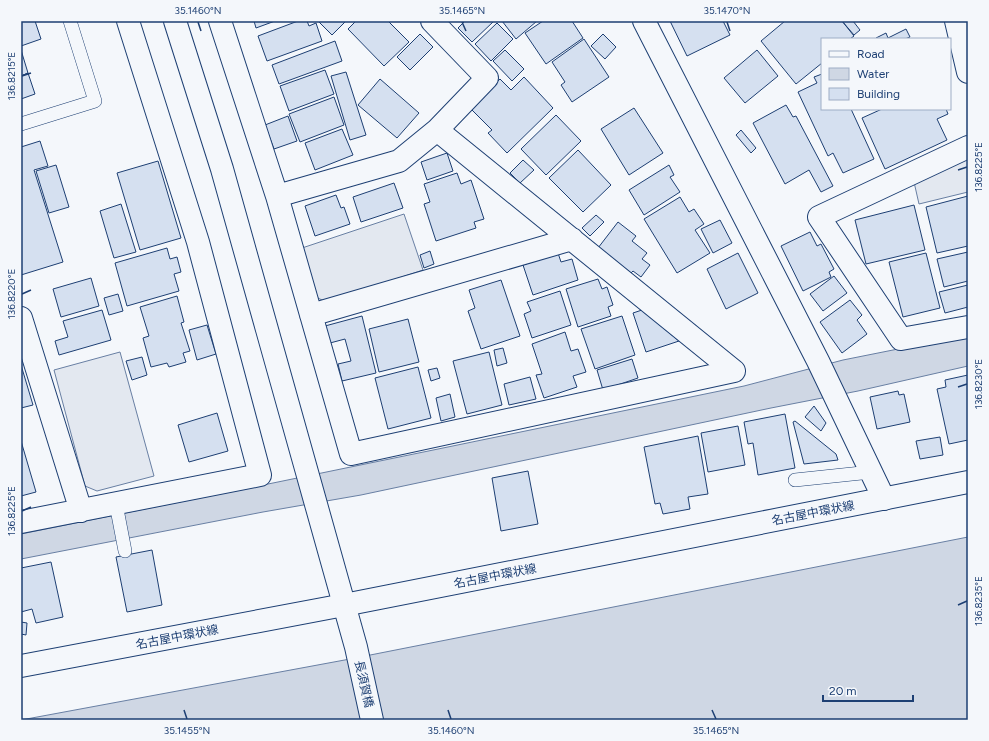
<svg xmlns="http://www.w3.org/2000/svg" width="989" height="741" font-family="Figtree,'Noto Sans JP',sans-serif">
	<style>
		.parking { fill: #e3e8f0; stroke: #687fa3 }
		.water { fill: #cfd7e4; stroke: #687fa3 }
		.building { fill: #d5e0f0; stroke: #1d3f73 }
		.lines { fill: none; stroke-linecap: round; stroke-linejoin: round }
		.service-casing { stroke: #1d3f73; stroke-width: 14 }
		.minor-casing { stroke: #1d3f73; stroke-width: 24 }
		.tertiary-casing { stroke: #1d3f73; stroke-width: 24 }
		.primary-casing { stroke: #1d3f73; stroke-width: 24 }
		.service { stroke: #f4f7fb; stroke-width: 13 }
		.minor { stroke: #f4f7fb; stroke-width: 22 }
		.tertiary { stroke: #f4f7fb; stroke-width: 22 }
		.primary { stroke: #f4f7fb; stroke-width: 22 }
		.ticks { fill: none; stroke: #1d3f73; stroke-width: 1.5 }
		.labels { text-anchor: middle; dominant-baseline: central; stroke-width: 3; stroke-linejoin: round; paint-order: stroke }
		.street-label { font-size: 12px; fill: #1d3f73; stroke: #f4f7fb }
		.neatline { fill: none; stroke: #1d3f73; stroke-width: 1.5 }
		.ticks-label { font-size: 10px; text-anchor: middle; fill: #1d3f73 }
	</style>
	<rect width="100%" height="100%" fill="#f4f7fb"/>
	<path class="parking" d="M968,159v33l-49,12 -5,-22z
		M404,214l19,56 -97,32 -12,-6 -15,-47z
		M120,352l34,124 -57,15 -12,-5 -31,-116z"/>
	<path class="water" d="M968,335v31l-110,25 -87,17 -410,87 -98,17 -242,47v-25l252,-51 471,-97 99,-26z
		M968,537v183h-947l329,-61z"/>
	<path class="building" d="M21,21h14l6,18 -20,7z
		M254,21h21l-19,7z
		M298,21h9l2,5 7,-3 6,18 -55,20 -9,-25z
		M318,21h28l-14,14z
		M356,21h32l21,21 -25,24 -36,-37z
		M465,21h29l-22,21 -14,-14z
		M502,21h35l-21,18z
		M543,21h29l11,17 -37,26 -21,-31z
		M670,21h53l7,14 -43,21z
		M785,21h57l12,15 -4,3h-28v24l-26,21 -35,-43z
		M842,21h11l7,9 -6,5z
		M497,23l16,16 -22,22 -16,-17z
		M906,29l4,8 -5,2h-28l-1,-1 10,-5 2,5z
		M420,34l13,13 -23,23 -13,-13z
		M603,34l13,13 -11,12 -14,-13z
		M584,39l25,38 -37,25 -11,-17 4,-3 -13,-20z
		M335,41l7,20 -63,23 -7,-19z
		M21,50l7,23 -7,3z
		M505,50l19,19 -12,12 -19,-20z
		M757,50l21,26 -33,27 -21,-25z
		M325,70l9,24 -45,17 -9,-25z
		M346,72l20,63 -16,5 -19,-64z
		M28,73l7,21 -14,5v-23z
		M822,74v35h29l23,50 -31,14 -10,-20 -5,3 -30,-64 19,-9 -3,-6z
		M524,77l29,31 -46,45 -19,-20 4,-3 -22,-22 30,-29 11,11z
		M380,79l39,34 -22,25 -39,-33z
		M334,97l10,28 -44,17 -11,-28z
		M786,105l7,12 3,-1 37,70 -12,6 -12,-22 -24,14 -32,-61z
		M634,108l29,45 -34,22 -28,-46z
		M882,109h64l2,5 -11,5 10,21 -62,29 -23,-51z
		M556,115l25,26 -35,34 -25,-26z
		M288,116l9,25 -23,8 -9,-24z
		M342,129l11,26 -38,15 -10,-27z
		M741,130l15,18 -5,5 -15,-18z
		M40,141l8,25 -14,4 29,92 -42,13v-128z
		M578,150l33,35 -28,27 -34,-34z
		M447,153l6,18 -26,9 -6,-18z
		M523,160l11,10 -14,13 -10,-10z
		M158,161l23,77 -41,12 -23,-77z
		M56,165l13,42 -20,6 -13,-42z
		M669,165l5,10 -4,2 10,15 -36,23 -15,-25z
		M457,173l4,11 10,-4 13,39 -10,3 2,6 -40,13 -12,-37 6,-2 -6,-18z
		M394,183l9,25 -42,14 -8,-25z
		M336,195l5,13 3,-1 6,17 -35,12 -10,-30z
		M968,196v50l-31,7 -11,-46z
		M680,197l9,15 5,-3 10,15 -9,6 15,23 -33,20 -33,-54z
		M121,204l15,48 -22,6 -14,-47z
		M914,205l11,45 -59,14 -11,-44z
		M596,215l8,7 -14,14 -8,-8z
		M720,220l12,23 -19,10 -12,-24z
		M618,222l18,14 -4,5 15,12 -5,6 8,6 -9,12 -8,-6 -2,2 -33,-25z
		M810,232l7,14 4,-2 13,25 -5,3 2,5 -28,14 -22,-45z
		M167,248l3,11 7,-2 4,15 -7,2 5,17 -52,15 -12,-43z
		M430,251l4,13 -10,4 -4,-13z
		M968,252v29l-24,6 -7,-28z
		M558,253l3,9 11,-3 6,21 -45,15 -10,-30z
		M738,253l20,40 -32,16 -19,-40z
		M926,253l14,55 -37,9 -14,-55z
		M834,276l13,17 -24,18 -13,-17z
		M91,278l8,28 -38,11 -8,-28z
		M598,279l4,10 5,-2 6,18 -5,2 3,9 -33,11 -12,-38z
		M501,280l19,56 -39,13 -13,-38 7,-3 -6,-18z
		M968,285v22l-23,6 -6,-21z
		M560,291l11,34 -39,13 -8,-24 7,-3 -4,-9z
		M118,294l5,17 -14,4 -5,-17z
		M177,296l7,26 -3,1 9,28 -7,2 3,9 -17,5 -2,-4 -16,4 -8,-29 6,-2 -9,-29z
		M850,300l12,15 -5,5 10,14 -25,19 -22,-31z
		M102,310l9,30 -52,15 -4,-14 13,-4 -5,-16z
		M642,310l37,31 -33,11 -13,-39z
		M362,316l14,57 -34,8 -4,-17 13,-3 -6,-22 -15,4 -5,-17z
		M622,316l13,39 -40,14 -14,-40z
		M408,319l11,43 -40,10 -10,-43z
		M207,325l9,29 -19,6 -8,-30z
		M565,332l6,19 7,-2 8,23 -13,4 4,11 -33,11 -8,-23 6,-1 -10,-30z
		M503,348l4,15 -10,3 -3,-16z
		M489,352l13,53 -35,9 -14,-53z
		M142,357l5,18 -15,5 -6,-19z
		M632,359l6,19 -35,12 -6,-20z
		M21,365l12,40 -12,3z
		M418,367l13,51 -43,11 -13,-51z
		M437,368l3,10 -9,3 -3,-11z
		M968,375v65l-19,4 -12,-55 9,-2 -1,-7z
		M530,377l6,22 -27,6 -5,-21z
		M898,391l1,4 5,-1 6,28 -33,7 -7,-32z
		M450,394l5,23 -14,4 -5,-23z
		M814,406l12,17 -5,8 -16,-14z
		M217,413l11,38 -39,11 -11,-37z
		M785,414l10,54 -37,7 -5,-32 -5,1 -4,-22z
		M795,421l41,33 2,6 -34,4 -11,-42z
		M738,426l7,39 -37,7 -7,-39z
		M698,436l10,58 -20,3 2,12 -27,5 -3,-11 -5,1 -11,-57z
		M940,437l3,18 -23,4 -4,-18z
		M21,441l15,51 -15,4z
		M528,471l10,53 -37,7 -9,-53z
		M152,550l10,55 -35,7 -11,-55z
		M51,562l12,55 -27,6 -4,-14 -11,3v-44z
		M21,622l6,1 -1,12 -5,-1z"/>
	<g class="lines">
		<g class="service-casing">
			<path id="service" d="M21,124l74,-23 -25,-80
				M795,480l76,-8
				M116,504l9,47"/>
		</g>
		<g class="minor-casing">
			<path id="minor" d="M220,21l57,175 74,258 383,-83
				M644,21l174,340 66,138
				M956,21l12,51
				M437,130l297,241
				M968,147l-149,70 82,122 67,-12
				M277,196l122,-35 38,-31 50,-52 -55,-57
				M311,315l261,-76
				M21,318l60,193
				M21,522l239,-47 -62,-233 -70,-221"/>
		</g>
		<g class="tertiary-casing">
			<path id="tertiary" d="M175,21l47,148 134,478 16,73"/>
		</g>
		<g class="primary-casing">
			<path id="primary" d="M21,666l323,-61 624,-123"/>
		</g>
		<use href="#service" class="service"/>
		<use href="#minor" class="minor"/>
		<use href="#tertiary" class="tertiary"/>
		<use href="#primary" class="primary"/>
	</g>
	<path class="ticks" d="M198,22l3,9M462,22l4,9M727,22l3,9M22,76l9,-3M958,170l9,-3M22,294l9,-4M958,387l9,-3M22,511l9,-4M958,605l9,-4M184,710l3,9M448,710l3,9M712,710l4,9"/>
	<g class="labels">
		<g class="street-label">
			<text transform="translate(813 513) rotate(-11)">名古屋中環状線</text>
			<text transform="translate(495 576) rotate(-11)">名古屋中環状線</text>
			<text transform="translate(177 637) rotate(-11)">名古屋中環状線</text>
			<text transform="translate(364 684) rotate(77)">長須賀橋</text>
		</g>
	</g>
	<rect width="989" height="741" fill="none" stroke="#f4f7fb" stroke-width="44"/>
	<rect x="821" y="38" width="130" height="72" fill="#f4f7fb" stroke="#9eadc5"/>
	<rect x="829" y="51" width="20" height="6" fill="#f4f7fb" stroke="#9eadc5"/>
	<text x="857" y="58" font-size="12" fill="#1d3f73">Road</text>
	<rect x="829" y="68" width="20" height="12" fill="#cfd7e4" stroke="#9eadc5"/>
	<text x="857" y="78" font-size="12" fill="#1d3f73">Water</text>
	<rect x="829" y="88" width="20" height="12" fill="#d5e0f0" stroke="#9eadc5"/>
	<text x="857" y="98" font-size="12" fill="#1d3f73">Building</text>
	<path d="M823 695v6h90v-6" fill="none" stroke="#1d3f73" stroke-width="2"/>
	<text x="829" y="695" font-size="12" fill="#1d3f73" stroke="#f4f7fb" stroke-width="3" paint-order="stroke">20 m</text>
	<rect x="22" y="22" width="945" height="697" class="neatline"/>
	<g class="ticks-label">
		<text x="198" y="14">35.1460°N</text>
		<text x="462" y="14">35.1465°N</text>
		<text x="727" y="14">35.1470°N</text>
		<text transform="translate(11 76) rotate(-90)" y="4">136.8215°E</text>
		<text transform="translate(978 167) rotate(-90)" y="4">136.8225°E</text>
		<text transform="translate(11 294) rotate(-90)" y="4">136.8220°E</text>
		<text transform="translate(978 384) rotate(-90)" y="4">136.8230°E</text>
		<text transform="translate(11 511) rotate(-90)" y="4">136.8225°E</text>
		<text transform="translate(978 601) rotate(-90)" y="4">136.8235°E</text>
		<text x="187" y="734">35.1455°N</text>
		<text x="451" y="734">35.1460°N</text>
		<text x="716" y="734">35.1465°N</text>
	</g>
</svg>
